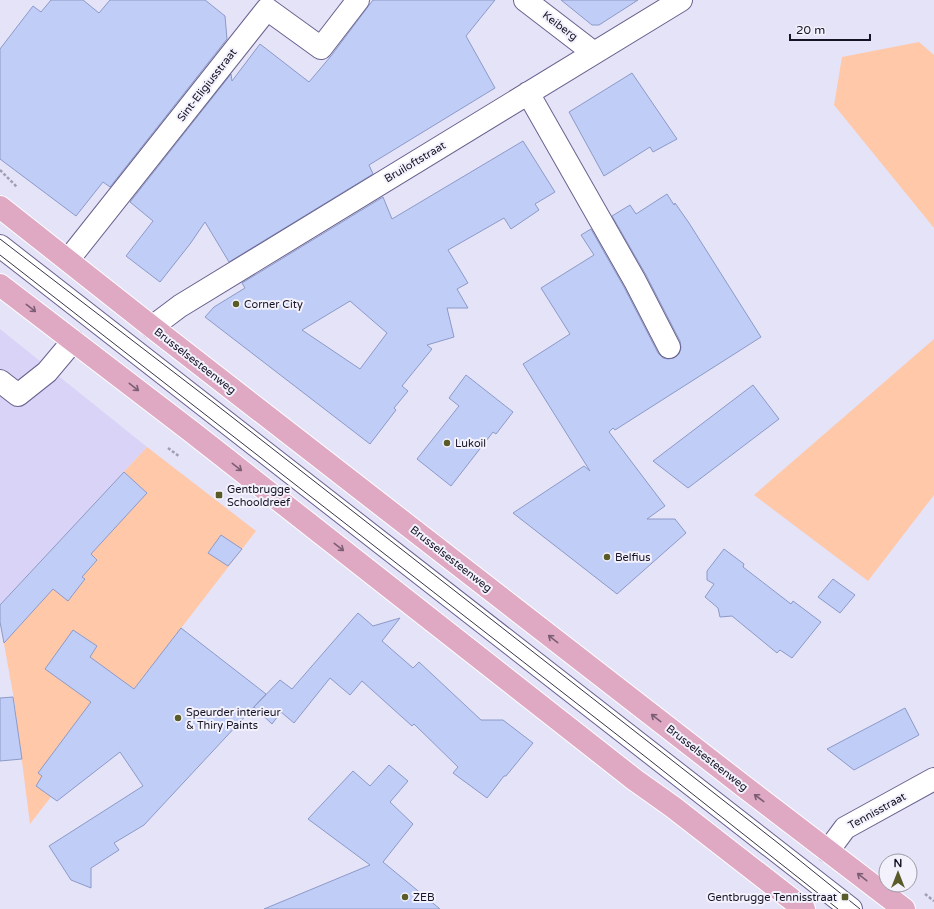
<svg xmlns="http://www.w3.org/2000/svg" width="934" height="909" font-family="'Varela Round',sans-serif">
	<style>
		.built { fill: #d9d4f7 }
		.green { fill: #fec8a9 }
		.building { fill: #c0cdf7; stroke: #8c9ac8; fill-rule: evenodd }
		.lines { fill: none; stroke-linecap: round; stroke-linejoin: round }
		.minor-casing { stroke: #69628e; stroke-width: 24 }
		.major-casing { stroke: #fff; stroke-width: 24 }
		.path { stroke: #a19eb2; stroke-width: 2.5; stroke-dasharray: 3 2; stroke-linecap: butt }
		.minor { stroke: #fff; stroke-width: 22 }
		.major { stroke: #e0a9c3; stroke-width: 22 }
		.tram { stroke: #383548; stroke-width: 1 }
		.oneway { stroke: #7b5e74 }
		.poi-dot { fill: #595c29; stroke: #f3f2fc; stroke-width: 1.5 }
		.labels { text-anchor: middle; dominant-baseline: central; stroke-width: 4; stroke-linejoin: round; paint-order: stroke }
		.street-label { font-size: 11px; fill: #161325; stroke: #f3f2fc }
		.poi-label { font-size: 11px; fill: #161325; stroke: #f3f2fc; text-anchor: start }
	</style>
	<rect width="100%" height="100%" fill="#e5e3f8"/>
	<path class="built" d="M0,329l147,118 -147,158z"/>
	<path class="green" d="M919,42l15,13v173l-100,-123 8,-48z
		M934,339v156l-66,86 -114,-86z
		M147,447l109,84 -226,293 -16,-125 -14,-77v-17z"/>
	<path class="building" d="M51,0h32l16,13 11,-13h95l20,16 2,23 -117,148 -7,-5 -27,34 -76,-57v-110l33,-43 8,6z
		M373,0h122l-29,36 29,52 -126,77 4,9 -144,88 -24,-40 -15,22 -30,38 -34,-26 27,-35 -23,-19 101,-128 1,7 28,-37 49,38 22,-26z
		M561,0h77l-39,25h-7z
		M632,73l45,66 -24,13 -3,-5 -46,29 -35,-64z
		M523,141l32,51 -20,12 4,6 -28,19 -7,-11 -56,32 20,33 -11,6 11,19h-21l7,29 -27,8 5,4 -30,37 6,5 -14,17 2,2 -26,34 -165,-127 9,-10 31,-19 -3,-5 141,-86 9,22zM350,301l37,32 -27,36 -58,-39z
		M667,194l7,11 1,-2 14,20 72,114 -146,93 -2,-2 -4,4 56,74 -18,13h28l11,14 -69,61 -104,-81 71,-47 6,5 -67,-107 47,-30 -29,-46 53,-33 -13,-20 10,-6 33,58 34,66 5,5 5,1 6,-1 5,-4 2,-6 -1,-7 -34,-66 -34,-59 18,-11 6,9z
		M466,375l47,37 -17,22 -3,-2 -42,54 -34,-27 42,-53 -10,-8z
		M753,385l26,34 -91,69 -35,-27z
		M124,472l23,21 -56,61 6,6 -15,17 3,2 -17,22 -15,-12 -49,54 -4,-21v-17z
		M221,535l21,14 -14,17 -20,-13z
		M724,549l20,15 -1,3 48,37 2,-3 28,21 -29,36 -12,-8 -3,3 -45,-37 -12,1 -2,-9 -13,-11 9,-13 -7,-4v-9z
		M833,579l22,16 -15,18 -22,-16z
		M358,613l15,13 27,-8 -18,23 31,27 6,-6 62,58h22l30,23 -27,33h-2l-17,22 -34,-25 5,-6 -44,-43 -2,2 -50,-45 -12,14 -20,-17 -36,45 -13,-11 -9,12 -18,-17 26,-27 12,9z
		M181,628l85,66 -122,131 -30,18 5,7 -28,18v20l-20,-8 -22,-34 94,-60 -23,-34 -63,49 -21,-15 6,-10 -4,-3 53,-71 -46,-33 28,-39 24,16 -7,11 44,32z
		M13,697l9,62 -22,2v-63z
		M905,708l14,27 -65,35 -27,-21z
		M389,765l19,16 -18,21 23,22 -30,38 57,47h-176l106,-44 -62,-46 45,-48 17,15z"/>
	<g class="lines">
		<g class="minor-casing">
			<path id="minor" d="M525,0l69,53
				M528,93l107,188 34,66
				M0,246l851,663
				M68,260l199,-251 54,39 37,-48
				M152,327l28,-21 501,-306
				M0,381l18,14 29,-23 26,-31
				M828,851l17,-23 89,-49"/>
		</g>
		<g class="major-casing">
			<path id="major" d="M0,207l152,120 590,458 162,124
				M0,285l192,147 443,348 38,27 131,102"/>
		</g>
		<path class="path" d="M0,170l17,17
			M168,448l12,9
			M925,894l9,7"/>
		<use href="#minor" class="minor"/>
		<use href="#major" class="major"/>
		<path class="tram" d="M0,239l214,164 564,440 82,66
			M0,255l647,503 191,151"/>
	</g>
	<defs><path id="oneway-shaft" d="M-6 0H5M1.5-3L5.5 0L1.5 3" fill="none" stroke-width="1.6" stroke-linecap="round" stroke-linejoin="round"/></defs>
	<g class="oneway">
		<use href="#oneway-shaft" transform="translate(31 308) rotate(38)"/>
		<use href="#oneway-shaft" transform="translate(134 387) rotate(38)"/>
		<use href="#oneway-shaft" transform="translate(237 467) rotate(38)"/>
		<use href="#oneway-shaft" transform="translate(339 547) rotate(38)"/>
		<use href="#oneway-shaft" transform="translate(553 639) rotate(-142)"/>
		<use href="#oneway-shaft" transform="translate(656 718) rotate(-142)"/>
		<use href="#oneway-shaft" transform="translate(759 798) rotate(-143)"/>
		<use href="#oneway-shaft" transform="translate(862 877) rotate(-142)"/>
	</g>
	<g class="poi-dot">
		<circle cx="236" cy="304" r="4"/>
		<circle cx="447" cy="443" r="4"/>
		<rect x="215" y="491" width="8" height="8" rx="2"/>
		<circle cx="607" cy="557" r="4"/>
		<circle cx="178" cy="718" r="4"/>
		<circle cx="405" cy="897" r="4"/>
		<rect x="841" y="893" width="8" height="8" rx="2"/>
	</g>
	<g class="labels">
		<g class="street-label">
			<text transform="translate(560 26) rotate(37)">Keiberg</text>
			<text transform="translate(207 85) rotate(-52)">Sint-Eligiusstraat</text>
			<text transform="translate(415 162) rotate(-31)">Bruiloftstraat</text>
			<text transform="translate(195 361) rotate(38)">Brusselsesteenweg</text>
			<text transform="translate(451 559) rotate(38)">Brusselsesteenweg</text>
			<text transform="translate(707 758) rotate(38)">Brusselsesteenweg</text>
			<text transform="translate(877 811) rotate(-29)">Tennisstraat</text>
		</g>
		<g class="poi-label">
			<text x="244" y="304">Corner City</text>
			<text x="455" y="443">Lukoil</text>
			<text x="227" y="489">Gentbrugge<tspan x="227" dy="13">Schooldreef</tspan></text>
			<text x="615" y="557">Belfius</text>
			<text x="186" y="712">Speurder interieur<tspan x="186" dy="13">&amp; Thiry Paints</tspan></text>
			<text x="413" y="897">ZEB</text>
			<text x="837" y="897" text-anchor="end">Gentbrugge Tennisstraat</text>
		</g>
	</g>
	<g transform="translate(898 873)"><circle r="19" fill="#f3f2fc" stroke="#9b99a6"/>
	<path d="M0-3L7 15L0 10L-7 15Z" fill="#595c29"/>
	<text y="-6" font-size="11" font-weight="bold" text-anchor="middle" fill="#161325">N</text>
	</g>
	<path d="M790 34v6h80v-6" fill="none" stroke="#161325" stroke-width="2"/>
	<text x="796" y="34" font-size="12" fill="#161325" stroke="#f3f2fc" stroke-width="3" paint-order="stroke">20 m</text>
</svg>
